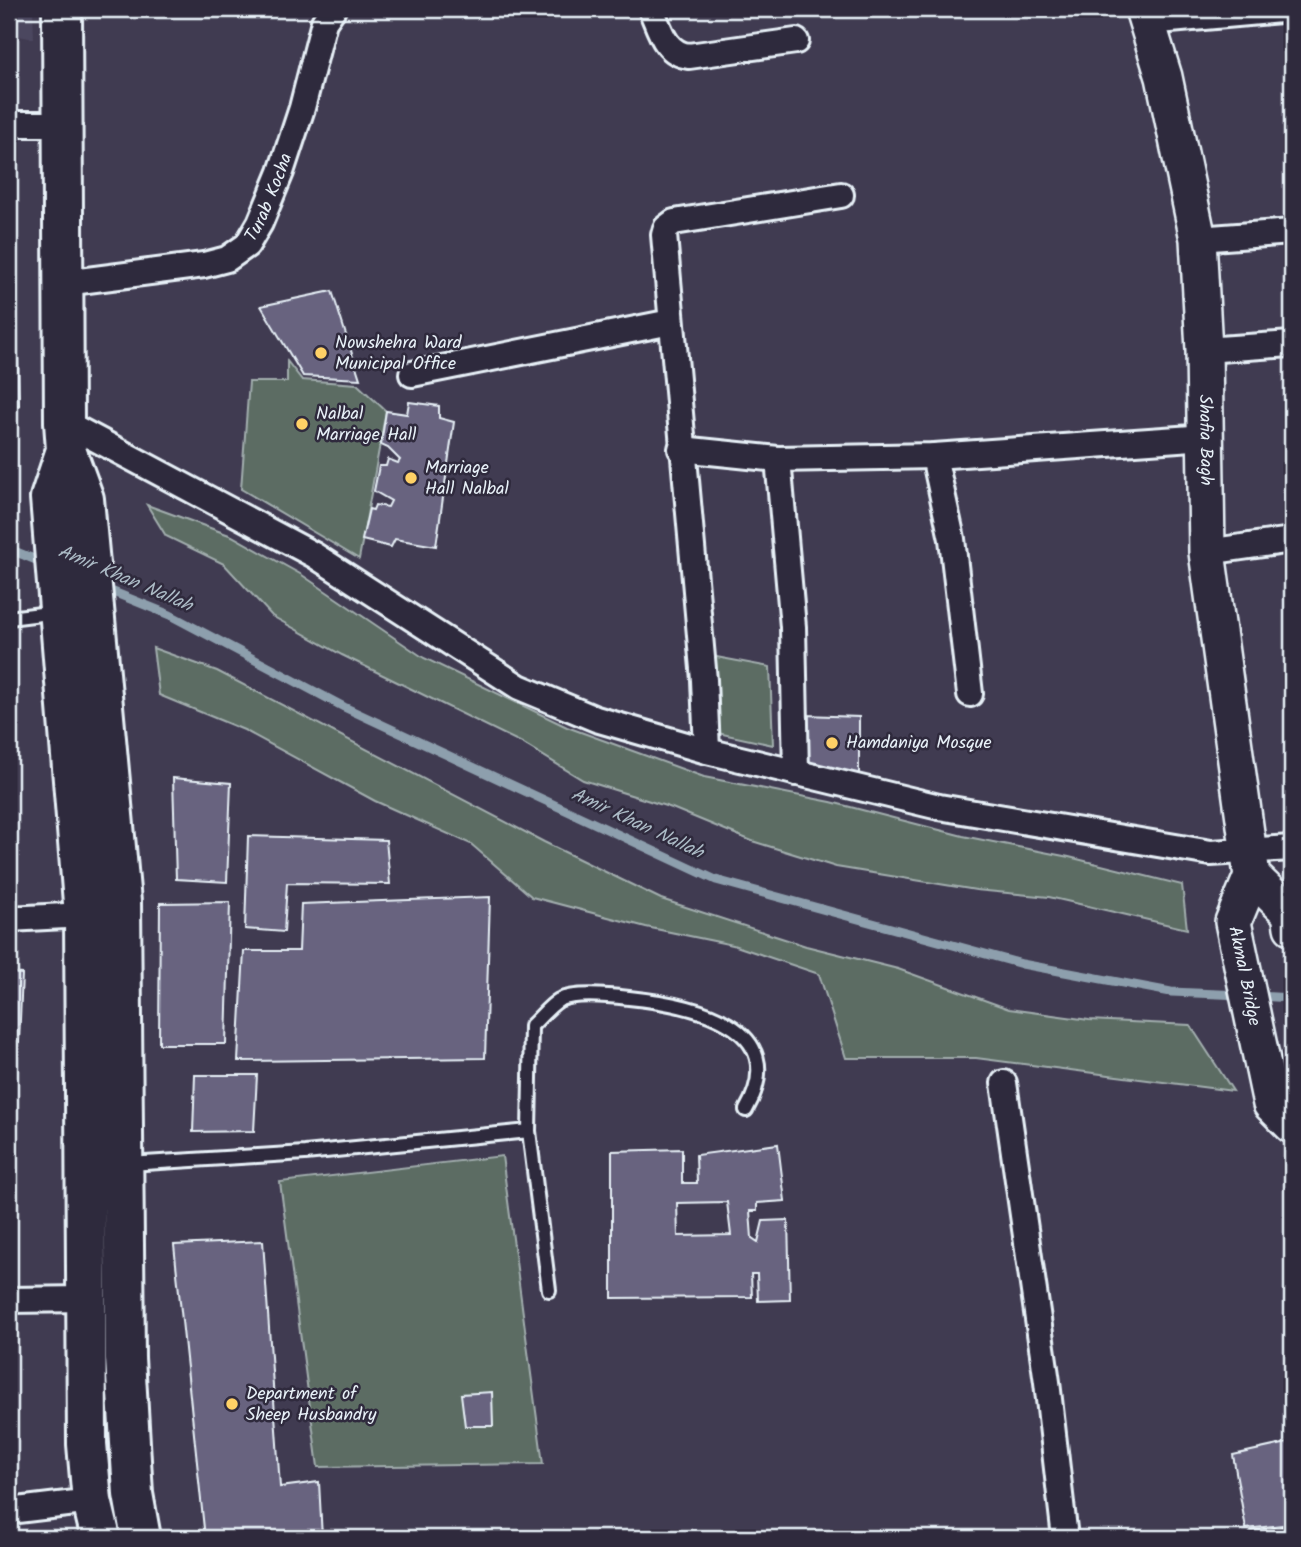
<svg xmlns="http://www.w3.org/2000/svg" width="1301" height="1547" font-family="Kalam,sans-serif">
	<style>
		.built { fill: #4c475f }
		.green { fill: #5b6c64; stroke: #a2aeae; stroke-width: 2 }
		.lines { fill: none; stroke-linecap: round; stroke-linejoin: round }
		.stream { stroke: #8d9fad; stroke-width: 9 }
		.building { fill: #67647f; stroke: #e8f1f8; stroke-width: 2; fill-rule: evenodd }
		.lane-casing { stroke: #e8f1f8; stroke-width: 18 }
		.street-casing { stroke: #e8f1f8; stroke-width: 30 }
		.secondary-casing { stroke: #e8f1f8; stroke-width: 40 }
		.highway-casing { stroke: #e8f1f8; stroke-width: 44 }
		.lane { stroke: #2f2a3d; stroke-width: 12 }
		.street { stroke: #2f2a3d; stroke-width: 24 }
		.secondary { stroke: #2f2a3d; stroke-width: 35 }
		.highway { stroke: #2f2a3d; stroke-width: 38 }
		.poi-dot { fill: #ffd166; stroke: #2f2a3d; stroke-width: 2.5 }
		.labels { text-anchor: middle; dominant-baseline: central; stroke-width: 5; stroke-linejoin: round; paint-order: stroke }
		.street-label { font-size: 18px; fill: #e8f1f8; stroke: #2f2a3d }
		.poi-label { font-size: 18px; fill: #e8f1f8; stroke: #2f2a3d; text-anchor: start }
		.water-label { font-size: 19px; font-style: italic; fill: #acbbc6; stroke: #2f2a3d }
	</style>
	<rect width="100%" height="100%" fill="#403b51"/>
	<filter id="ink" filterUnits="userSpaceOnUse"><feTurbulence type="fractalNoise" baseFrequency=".0143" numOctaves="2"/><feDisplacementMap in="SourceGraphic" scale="14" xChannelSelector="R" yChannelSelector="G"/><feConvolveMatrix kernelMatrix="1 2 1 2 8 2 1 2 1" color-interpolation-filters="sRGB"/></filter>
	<g filter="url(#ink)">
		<path class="built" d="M9,9h24l1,30 -25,-5z"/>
		<path class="green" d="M287,361l15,19 55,4 29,27 -27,148 -118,-70 8,-107h38z
			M147,505l85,31 70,39 122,83 143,69 137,50 127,25 132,34 106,21 113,28 5,44 -138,-32 -73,-7 -140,-23 -84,-26 -80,-33 -89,-28 -61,-37 -180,-88 -70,-39 -48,-52 -58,-28z
			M153,648l64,23 327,171 117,57 145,47 92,23 111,40 80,11 101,5 43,66 -257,-33h-130l-27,-84 -86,-29 -87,-18 -114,-30 -61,-53 -96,-43 -131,-71 -85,-35z
			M711,656l59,11 3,78 -60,-13z
			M502,1156l41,308 -225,3 -38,-285z"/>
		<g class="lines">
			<path class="stream" d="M9,549l37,15
				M101,587l69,28 174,92 372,173 306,84 149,28 71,3
				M1256,996l36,2"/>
		</g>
		<path class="building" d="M9,162h5l5,243 -10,1z
			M332,291l28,88 -57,-3 -42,-70z
			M409,402l30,4v12l15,4 -18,124 -41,-7 -4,8 -29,-7 7,-31 4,1 2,-5 13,2 3,-6 -17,-10 5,-25h7l2,-7 10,4 2,-3 -12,-12 -7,-3 5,-34 21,3z
			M805,715l54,2v60l-55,-8z
			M173,778l58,5 -4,99 -51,-3z
			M248,836l138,4 4,44 -103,-1 -3,49 -39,-3z
			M490,897l-5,161 -247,3 6,-110h55l2,-47z
			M230,902l-4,142h-67l1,-141z
			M9,973l13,1 -3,68 -10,-1z
			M195,1075h62l-3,56 -61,1z
			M778,1144l7,57 -28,2v8h-7l2,27 6,4 5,-21 25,-1 2,80 -32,1 -1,-27h-6l1,23 -140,1v-147l70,-2v34h15l-1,-28zM727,1202l4,33 -53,1 -1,-33z
			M263,1241l17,246 39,-5 3,56h-117l-31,-293z
			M492,1392l1,34h-28l-4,-32z
			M1292,1442v82l-46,5 -13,-74z"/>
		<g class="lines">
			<g class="lane-casing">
				<path id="lane" d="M9,618l48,-6
					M529,1131l20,159
					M129,1164l176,-11 224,-22 2,-105c9,-8 18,-20 28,-26 16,-8 53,-4 70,-2 61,6 165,27 117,112
					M1256,1538l36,-4"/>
			</g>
			<g class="street-casing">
				<g id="street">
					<path d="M651,9c9,20 13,44 38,47l107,-15"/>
					<path d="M1148,22l144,-13"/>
					<path d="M9,124h54"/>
					<path d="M1198,239l94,-7"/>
					<path id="s1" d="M64,283l140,-18 23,-6 20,-14 13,-22 21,-51 21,-64 22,-86 9,-13"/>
					<path d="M1204,350l88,-6"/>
					<path d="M412,374l259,-52"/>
					<path d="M64,422l250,133 205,132 77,32 111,32 232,56 272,46 81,-5"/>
					<path d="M681,449l97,10 156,-3 273,-19"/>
					<path d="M934,456l18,83 18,155"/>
					<path d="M778,459l15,168 3,146"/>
					<path d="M1207,552l85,-12"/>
					<path d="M707,751l-3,-71 -40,-445 2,-7 8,-6 167,-27"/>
					<path d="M9,919l75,-4 14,-5"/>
					<path d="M1004,1083l43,299 18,156"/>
					<path d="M9,1300l78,-1"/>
					<path d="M9,1511l83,-10"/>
				</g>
			</g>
			<g class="secondary-casing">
				<g id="secondary">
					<path id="s2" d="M1143,9l21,68 34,162 6,111 3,202 45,324 -19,46 38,182 21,21"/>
					<path d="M1252,876l38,37 2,14"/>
				</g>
			</g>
			<g class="highway-casing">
				<path id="highway" d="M62,9l2,413 2,28 18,49 37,403 4,456 8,136 8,44
					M66,450l-16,48 34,417 3,529 5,57 9,37"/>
			</g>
			<use href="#lane" class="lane"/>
			<use href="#street" class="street"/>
			<use href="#secondary" class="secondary"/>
			<use href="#highway" class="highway"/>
		</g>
	</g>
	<g class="poi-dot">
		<circle cx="321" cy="353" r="7"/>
		<circle cx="302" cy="424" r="7"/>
		<circle cx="411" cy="478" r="7"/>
		<circle cx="832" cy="743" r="7"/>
		<circle cx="232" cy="1404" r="7"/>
	</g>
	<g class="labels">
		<g class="street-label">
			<text stroke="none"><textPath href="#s1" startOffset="242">Turab Kocha</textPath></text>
			<text stroke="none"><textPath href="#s2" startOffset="438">Shafia Bagh</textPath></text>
			<text stroke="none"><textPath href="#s2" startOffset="982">Akmal Bridge</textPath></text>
		</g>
		<g class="poi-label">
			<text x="335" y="343">Nowshehra Ward<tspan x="335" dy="21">Municipal Office</tspan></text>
			<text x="316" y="414">Nalbal<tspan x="316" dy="21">Marriage Hall</tspan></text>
			<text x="425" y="468">Marriage<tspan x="425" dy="21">Hall Nalbal</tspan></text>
			<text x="846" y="743">Hamdaniya Mosque</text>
			<text x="246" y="1394">Department of<tspan x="246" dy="21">Sheep Husbandry</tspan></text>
		</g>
		<g class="water-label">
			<text transform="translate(125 579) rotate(23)">Amir Khan Nallah</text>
			<text transform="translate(637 824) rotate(25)">Amir Khan Nallah</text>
		</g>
	</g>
	<rect width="1301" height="1547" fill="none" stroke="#2f2a3d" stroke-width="35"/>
	<rect x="18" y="18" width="1266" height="1512" fill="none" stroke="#e8f1f8" stroke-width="2.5" filter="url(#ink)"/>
</svg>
